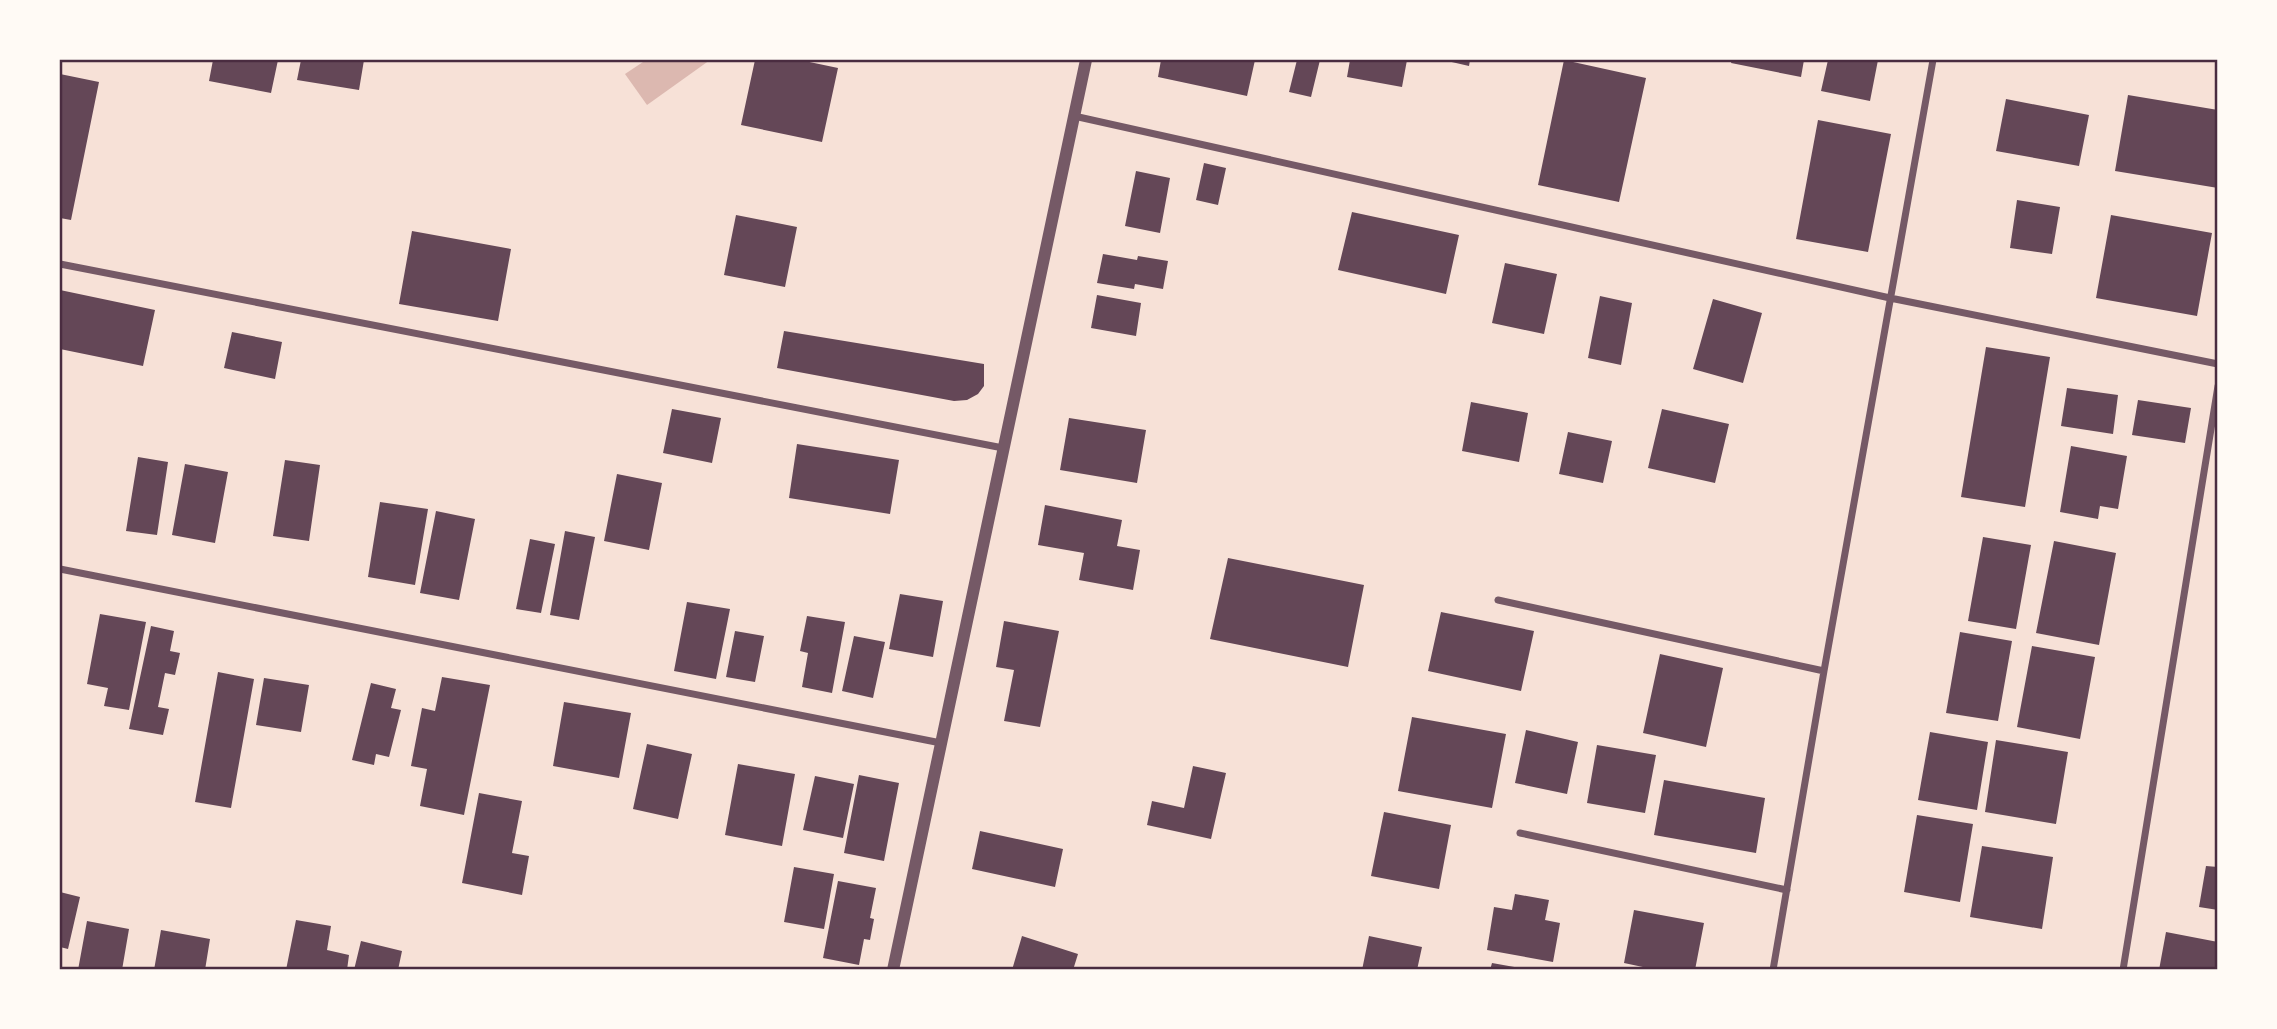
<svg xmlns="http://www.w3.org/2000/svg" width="2277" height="1029" font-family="'Exo 2',sans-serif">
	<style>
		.water { fill: #dcb8b0 }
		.building { fill: #644757 }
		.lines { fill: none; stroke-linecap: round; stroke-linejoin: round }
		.minor { stroke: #755966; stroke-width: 7 }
		.tertiary { stroke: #755966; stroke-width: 12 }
		.neatline { fill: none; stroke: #4a2c40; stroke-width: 2.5 }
	</style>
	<rect width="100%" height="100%" fill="#f7e1d7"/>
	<path class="water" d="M646,60h64l-63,45 -22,-31z"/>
	<path class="building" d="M213,60h65l-7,33 -62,-12z
		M301,60h63l-5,30 -62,-10z
		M755,60h45l38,8 -16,74 -81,-17z
		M1161,60h94l-8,36 -89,-19z
		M1297,60h23l-9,37 -22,-5z
		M1350,60h57l-5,27 -55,-10z
		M1443,60h27l-1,6z
		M1564,60l82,18 -27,124 -81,-17z
		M1732,60h72l-3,17 -70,-14z
		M1828,60h50l-8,41 -49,-10z
		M60,74l39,8 -28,138 -11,-2z
		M2128,95l90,15v78l-103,-17z
		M2006,99l83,16 -10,51 -83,-15z
		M1818,120l73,14 -23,118 -72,-13z
		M1204,163l22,5 -8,37 -22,-5z
		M1136,171l34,7 -10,55 -35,-7z
		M2017,200l43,7 -8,47 -42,-6z
		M1352,212l107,23 -13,59 -108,-24z
		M736,215l61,12 -12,60 -61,-12z
		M2111,215l101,18 -15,83 -101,-18z
		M412,231l99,18 -13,72 -99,-17z
		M1103,254l34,6 1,-4 30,5 -5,28 -28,-5 -1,5 -37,-6z
		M1505,263l52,11 -13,60 -52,-11z
		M60,290l95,20 -12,56 -83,-17z
		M1097,295l44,8 -5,33 -45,-8z
		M1600,296l32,7 -11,62 -33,-7z
		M1713,299l49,14 -19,70 -50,-14z
		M784,331l200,33v22l-6,8 -11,6 -13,1 -177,-33z
		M232,332l50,10 -7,37 -51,-11z
		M1986,347l64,10 -25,150 -64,-10z
		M2067,388l51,7 -5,39 -52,-8z
		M2138,400l53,8 -6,35 -53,-8z
		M1471,402l57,11 -9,49 -57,-11z
		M672,409l49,9 -9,45 -49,-10z
		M1662,409l67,15 -14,59 -67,-15z
		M1069,418l77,12 -9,53 -77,-13z
		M1568,432l44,9 -9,42 -44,-9z
		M797,444l102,16 -9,54 -101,-16z
		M2071,446l56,10 -9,53 -18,-3 -2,13 -38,-7z
		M138,457l30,5 -11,73 -31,-4z
		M285,460l35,5 -11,76 -36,-5z
		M185,464l43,8 -13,71 -43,-8z
		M617,474l45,9 -13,67 -45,-9z
		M380,502l48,7 -13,76 -47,-8z
		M1045,505l77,15 -5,26 23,4 -7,40 -54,-10 5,-27 -46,-8z
		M436,511l39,8 -16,81 -39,-7z
		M565,531l30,6 -16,83 -29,-5z
		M1983,537l48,8 -15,84 -48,-8z
		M530,539l25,5 -14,69 -25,-4z
		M2054,541l62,12 -17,92 -63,-12z
		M1228,558l136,27 -16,82 -138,-28z
		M900,594l43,7 -10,56 -44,-8z
		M687,602l43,7 -14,70 -42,-8z
		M1441,612l93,19 -13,60 -93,-20z
		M100,614l46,8 -17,88 -25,-4 4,-18 -21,-4z
		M807,616l38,6 -13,71 -30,-6 6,-34 -8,-2z
		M1004,621l55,10 -19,96 -36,-6 10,-51 -18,-3z
		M151,626l23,5 -4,20 10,2 -5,22 -10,-2 -7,34 11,2 -6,26 -34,-6z
		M735,631l29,5 -9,46 -29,-5z
		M1960,632l52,9 -14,80 -52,-8z
		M854,636l31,6 -12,56 -31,-7z
		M2032,646l63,11 -15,82 -63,-12z
		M1660,654l63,14 -17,79 -63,-14z
		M218,672l36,7 -23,129 -36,-6z
		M442,677l48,8 -26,130 -44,-9 7,-37 -16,-3 11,-58 13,3z
		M264,678l45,7 -8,47 -45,-7z
		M371,683l25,6 -5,19 10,2 -12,47 -13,-3 -2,11 -22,-5z
		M564,702l67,11 -12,65 -66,-12z
		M1412,717l94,17 -14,74 -94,-17z
		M1526,730l52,12 -11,52 -52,-11z
		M1930,732l58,10 -11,68 -59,-10z
		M1996,740l72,12 -12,72 -71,-12z
		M647,744l45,10 -14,65 -45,-10z
		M1597,745l59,10 -11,58 -58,-10z
		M738,764l57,10 -13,72 -57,-11z
		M1193,766l33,7 -15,66 -64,-14 5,-24 32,7z
		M859,775l40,8 -15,78 -40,-8z
		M815,776l39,8 -11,54 -40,-8z
		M1664,780l101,18 -9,55 -102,-18z
		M479,793l43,8 -10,52 17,3 -7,39 -60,-12z
		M1384,812l67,13 -12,64 -68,-13z
		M1917,815l56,9 -13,78 -56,-10z
		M980,831l83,18 -8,38 -83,-18z
		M1982,846l71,11 -11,72 -72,-12z
		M2206,866l12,1v43l-19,-3z
		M794,867l40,7 -10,55 -40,-7z
		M838,881l38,7 -6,30 4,1 -4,21 -6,-1 -5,26 -36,-7z
		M60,892l20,5 -12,52 -8,-2z
		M1515,894l34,6 -4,20 15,3 -7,39 -66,-12 7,-43 18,3z
		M1634,910l70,13 -9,47h-38l-33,-7z
		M296,920l35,6 -4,24 22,5 -2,15h-61z
		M87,921l42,8 -7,41h-44z
		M161,930l49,9 -5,31h-51z
		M2166,932l52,10v28h-59z
		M1022,936l56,18 -5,16h-61z
		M1369,936l53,11 -5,23h-55z
		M361,941l41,10 -4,19h-44z
		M1492,963l28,5v2h-30z"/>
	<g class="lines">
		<path class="minor" d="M1074,116l816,182 328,66
			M60,264l943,184
			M60,569l881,174
			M1498,600l326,71
			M1520,833l267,57
			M1773,970l51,-299 109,-611
			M2123,970l95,-584"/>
		<path class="tertiary" d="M893,970l193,-910"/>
	</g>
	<rect width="2277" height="1029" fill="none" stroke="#fffaf5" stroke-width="122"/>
	<rect x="61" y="61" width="2155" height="907" class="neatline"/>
</svg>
